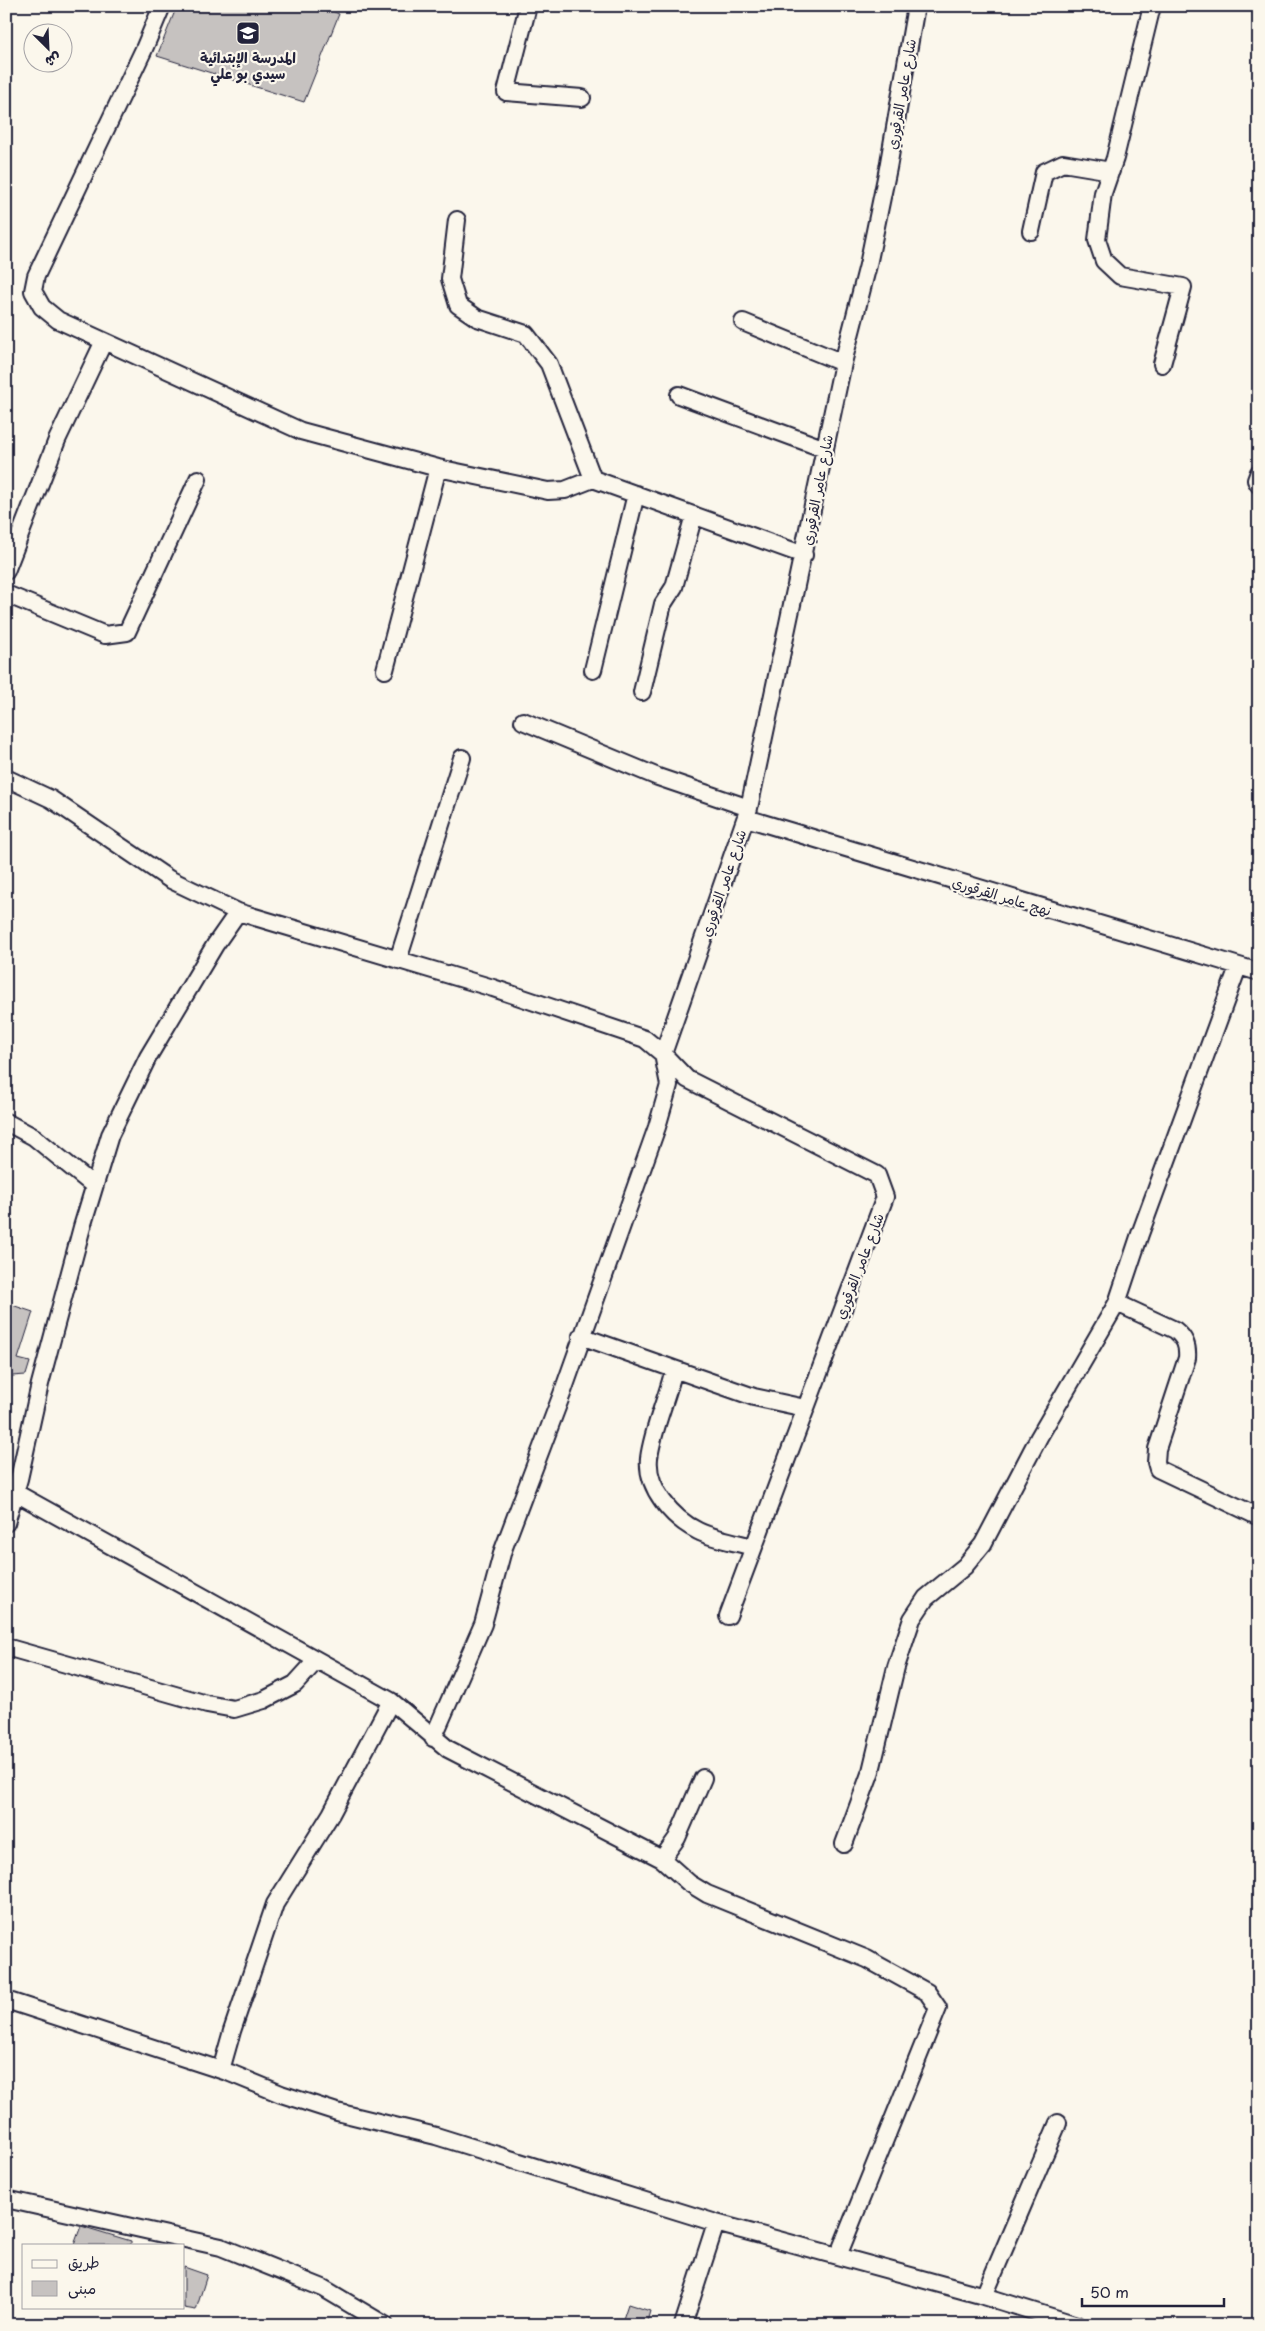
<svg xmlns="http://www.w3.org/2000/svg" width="1265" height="2331" font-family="'Playpen Sans','Playpen Sans Arabic',sans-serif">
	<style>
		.building { fill: #c6c2c0; stroke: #22223b }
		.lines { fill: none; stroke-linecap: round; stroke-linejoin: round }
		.street-casing { stroke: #22223b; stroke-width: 20 }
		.street { stroke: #fbf7ec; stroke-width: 16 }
		.labels { text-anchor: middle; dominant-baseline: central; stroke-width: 4.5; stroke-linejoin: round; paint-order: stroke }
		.poi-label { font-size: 14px; font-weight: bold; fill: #22223b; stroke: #fbf7ec }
		.street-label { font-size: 14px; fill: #22223b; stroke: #fbf7ec }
	</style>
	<rect width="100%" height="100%" fill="#fbf7ec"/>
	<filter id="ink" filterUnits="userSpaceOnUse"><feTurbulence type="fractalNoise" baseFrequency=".02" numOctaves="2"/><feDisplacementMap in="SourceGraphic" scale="10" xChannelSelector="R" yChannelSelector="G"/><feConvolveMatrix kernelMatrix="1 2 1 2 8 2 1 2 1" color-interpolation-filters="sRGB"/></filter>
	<g filter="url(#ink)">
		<path class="building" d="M177,6h143l19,8 -35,88 -147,-46z
			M6,1303l27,9 -15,47 12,3 -4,13 -14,1 -3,8h-3z
			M81,2226l50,15v4h-57z
			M184,2267l23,8 -11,35 -12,-2z
			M628,2304l22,7 -4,14h-25z"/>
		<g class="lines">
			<g class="street-casing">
				<path id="street" d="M162,6l-18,43 -108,227 -3,15 9,16 16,13 243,111 137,37 110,23 17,-1 28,-11 211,76
					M528,6l-22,86 76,6
					M1152,6l-37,152 -12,35 -6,47 7,21 16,15 63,11 -21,77
					M457,220l-7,59 8,26 19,13 49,16 23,30 44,115
					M1031,231l13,-59 19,-9 48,8
					M743,322l100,41
					M679,395l146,54
					M1259,472l-3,8 3,5
					M6,571l51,-131 47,-99
					M6,594l99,41 22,-3 71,-153
					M385,670l53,-202
					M593,670l43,-176
					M642,692l21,-88 11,-17 20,-72
					M523,721l135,56 91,31
					M6,778l45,21 118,80 69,33
					M746,818l513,154
					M398,960l64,-202
					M6,1122l28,15 59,48
					M1117,1303l58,27c10,8 13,16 12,28l-30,91 -1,13 2,7 101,48
					M581,1336l93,33c-7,30 -21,59 -25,89 -3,30 23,60 49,73 16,8 38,11 55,16
					M674,1369l80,28 51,11
					M16,1493l375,208 57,48 214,110 27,24 18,11 160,65 60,33 11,16 -100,248
					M6,1523l13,-44 21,-95 42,-157 28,-92 38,-78 67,-112 23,-33 255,76 152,51 18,15 6,31 -12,42 -95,267 -59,156 -20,74 -50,114
					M728,1616l157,-419 -8,-22 -190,-96 -24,-25 86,-246 94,-445 25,-98 20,-97 28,-162
					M6,1647l201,57 27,5 30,-9 31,-16 21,-23
					M844,1844l27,-73 25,-104 16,-48 14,-21 39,-32 18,-22 56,-107 78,-134 23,-69 98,-267
					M662,1859l15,-21 26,-60
					M6,2000l224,73 51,21 56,18 99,24 280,87 268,73 93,29
					M221,2070l11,-39 43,-127 56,-90 60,-113
					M6,2199l215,48 102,41 62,37
					M984,2296l74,-173
					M683,2325l33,-102"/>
			</g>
			<use href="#street" class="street"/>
		</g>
	</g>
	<defs>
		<g id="school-square" transform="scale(1.25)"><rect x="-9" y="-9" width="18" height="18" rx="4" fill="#22223b" stroke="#fbf7ec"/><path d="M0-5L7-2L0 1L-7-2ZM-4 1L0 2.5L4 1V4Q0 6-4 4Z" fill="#fff"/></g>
	</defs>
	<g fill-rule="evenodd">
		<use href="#school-square" x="248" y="33"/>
	</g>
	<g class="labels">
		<g class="poi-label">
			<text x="248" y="57">المدرسة الإبتدائية<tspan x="248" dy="16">سيدي بو علي</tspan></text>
		</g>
		<g class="street-label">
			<text transform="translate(901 94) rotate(-80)">شارع عامر القرقوري</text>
			<text transform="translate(817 490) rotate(-79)">شارع عامر القرقوري</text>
			<text transform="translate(723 883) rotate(-71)">شارع عامر القرقوري</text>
			<text transform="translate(1002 896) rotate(17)">نهج عامر القرقوري</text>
			<text transform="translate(859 1266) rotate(-69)">شارع عامر القرقوري</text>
		</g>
	</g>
	<rect width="1265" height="2331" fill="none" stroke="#fbf7ec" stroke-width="25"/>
	<rect x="12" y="12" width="1240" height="2306" fill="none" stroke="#22223b" stroke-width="2" filter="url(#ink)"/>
	<rect x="22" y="2244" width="162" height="65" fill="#fbf7ec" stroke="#a4a2a5"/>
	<rect x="32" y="2260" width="25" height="8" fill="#fbf7ec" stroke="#a4a2a5"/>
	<text x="68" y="2268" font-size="15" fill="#22223b">طريق</text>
	<rect x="32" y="2281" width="25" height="15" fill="#c6c2c0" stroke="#a4a2a5"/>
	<text x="68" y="2294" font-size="15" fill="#22223b">مبنى</text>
	<g transform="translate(48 48) rotate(156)"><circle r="24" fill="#fbf7ec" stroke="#a4a2a5"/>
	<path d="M0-4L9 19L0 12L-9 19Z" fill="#22223b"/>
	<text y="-8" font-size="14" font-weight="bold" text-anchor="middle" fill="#22223b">ش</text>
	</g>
	<path d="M1082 2298v8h142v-8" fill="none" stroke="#22223b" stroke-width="2.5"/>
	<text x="1090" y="2298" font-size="15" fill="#22223b" stroke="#fbf7ec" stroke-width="4" paint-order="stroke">50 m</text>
</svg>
